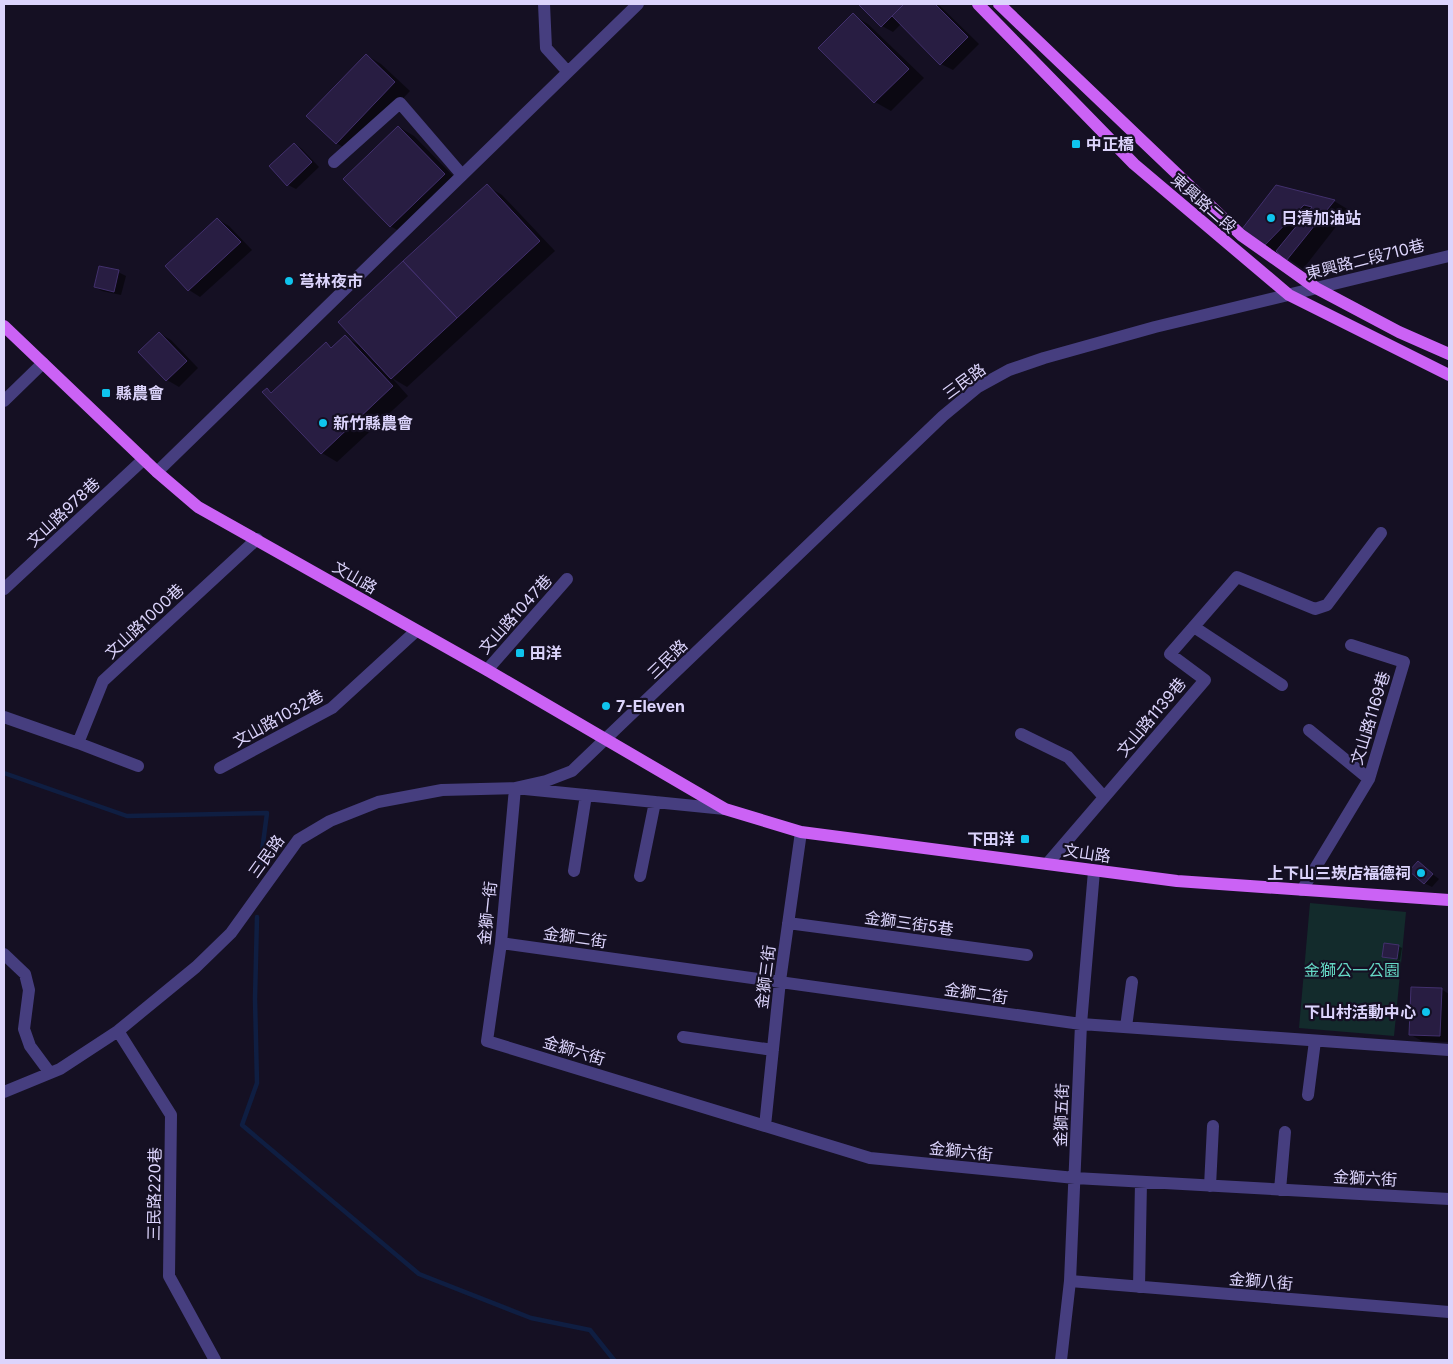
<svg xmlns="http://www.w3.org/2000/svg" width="1453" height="1364" font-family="Inter,'Noto Sans TC',sans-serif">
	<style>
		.green { fill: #132b2c }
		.shadow { fill: #0007 }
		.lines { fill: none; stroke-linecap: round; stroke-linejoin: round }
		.stream { stroke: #0f1e42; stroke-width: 4.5 }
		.building { fill: #281d42; stroke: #42306d }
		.minor { stroke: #463e7f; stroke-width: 12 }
		.major { stroke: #cb62f5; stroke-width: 12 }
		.poi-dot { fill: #0fc4ed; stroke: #151023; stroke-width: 2 }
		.labels { text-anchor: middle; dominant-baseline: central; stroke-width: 4.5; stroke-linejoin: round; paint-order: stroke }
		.poi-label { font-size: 16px; font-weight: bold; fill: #dcd4fc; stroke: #151023; text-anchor: start }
		.street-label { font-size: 16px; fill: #dcd4fc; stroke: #151023 }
		.park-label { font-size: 16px; fill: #65d8c5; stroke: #151023 }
	</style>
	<rect width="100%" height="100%" fill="#151023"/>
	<path class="green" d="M1310,903l96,9 -12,124 -95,-8z"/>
	<path class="shadow" d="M860,4h78l41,40 -26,26 -12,-6 -40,-40 -8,8 -11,-6z
		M853,15l15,9 56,54 -33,33 -16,-9 -55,-54z
		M366,55l15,9 29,27 -58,61 -16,-9z
		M399,127l15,9 46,47 -54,52 -16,-9z
		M295,144l7,5 17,18 -23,22 -8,-4z
		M487,186l15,9 53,56 -148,136 -15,-9 16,18 -71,66 -15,-9 -55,-64 6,4 53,-49 7,4 12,-11 16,9z
		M1277,187l57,14 15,9 -46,59 -23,-16 -1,2 -16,-9z
		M217,219l12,7 23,24 -52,47 -11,-7 -22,-23z
		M118,272l8,4 -5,19 -19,-4 -7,-4z
		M159,333l12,7 27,28 -19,19 -12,-7 -27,-28z
		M1418,863l21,16 -7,8 -8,-4z
		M1398,946l4,2 -2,12 -16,-3z
		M1441,989l8,5v48l-27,-1 -11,-6z"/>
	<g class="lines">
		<path class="stream" d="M4,773l123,43 140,-3 -8,61
			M257,917l-2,82 2,84 -15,42 177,149 112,44 59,12 24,30"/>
	</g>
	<path class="building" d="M858,4h46l-23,23z
		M904,4h31l33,33 -28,28 -48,-49z
		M853,13l56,56 -35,34 -56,-55z
		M366,54l29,28 -59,62 -30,-28z
		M398,126l47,48 -55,53 -47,-48z
		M294,143l18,19 -25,24 -18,-20z
		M487,184l53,57 -83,77 -54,-57z
		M1276,185l59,15 -49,61 -10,-10 36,-44 -8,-2 -41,42 -21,-18z
		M217,218l24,24 -53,49 -23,-25z
		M403,261l54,57 -66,61 -53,-57z
		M99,266l20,4 -5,22 -20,-5z
		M159,332l28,29 -21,20 -28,-29z
		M345,335l48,51 -72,68 -59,-62 5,-4 4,5 55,-51 5,6z
		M1418,861l15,13 -9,10 -15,-13z
		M1384,943l15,2 -2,14 -15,-2z
		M1411,987l31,1 -2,48 -31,-1z"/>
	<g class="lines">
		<path class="minor" d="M544,4l2,44 22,24
			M334,162l66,-59 62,72
			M4,401l39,-38
			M157,472l481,-468
			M4,589l140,-130
			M1194,627l88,58
			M487,670l80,-91
			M4,717l74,26 60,23
			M1309,730l60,49
			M1021,734l47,23 36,40
			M78,743l25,-62 154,-142
			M220,768l112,-60 84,-77
			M725,809l-210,-21 -14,155 -14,98 383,117 205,20 374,21
			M1047,864l158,-184 -35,-26 67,-77 78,32 12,-4 54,-72
			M574,871l12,-76
			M640,876l15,-74
			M1302,890l67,-111 35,-117 -53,-17
			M788,923l239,32
			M501,943l580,81 368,26
			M4,954l21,20 4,16 -5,39 6,17 20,27
			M1126,1027l6,-45
			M118,1031l53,84 -2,161 46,84
			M683,1037l90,13
			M4,1092l56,-23 58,-38 78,-64 35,-34 67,-93 32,-19 48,-19 64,-12 73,-2 31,-7 26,-10 371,-355 35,-29 31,-17 35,-12 111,-31 294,-71
			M1308,1095l7,-54
			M765,1126l15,-145 21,-149
			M1210,1186l3,-60
			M1280,1190l5,-58
			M1070,1281l379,31
			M1139,1287l2,-105
			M1061,1360l9,-79 11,-257 13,-153"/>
		<path class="major" d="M978,4l156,160 155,131 160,80
			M999,4l242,231 75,53 83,44 50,22
			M4,326l153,146 41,35 289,163 238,139 76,23 376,49 272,19"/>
	</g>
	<g class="poi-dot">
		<rect x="1071" y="139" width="10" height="10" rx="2.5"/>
		<circle cx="1271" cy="218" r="5"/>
		<circle cx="289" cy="281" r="5"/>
		<rect x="101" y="388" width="10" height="10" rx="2.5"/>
		<circle cx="323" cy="423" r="5"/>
		<rect x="515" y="648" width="10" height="10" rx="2.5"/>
		<circle cx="606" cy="706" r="5"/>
		<rect x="1020" y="834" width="10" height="10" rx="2.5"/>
		<circle cx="1421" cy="873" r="5"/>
		<circle cx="1426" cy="1012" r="5"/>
	</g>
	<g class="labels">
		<g class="poi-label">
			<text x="1086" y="144">中正橋</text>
			<text x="1281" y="218">日清加油站</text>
			<text x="299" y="281">芎林夜市</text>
			<text x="116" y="393">縣農會</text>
			<text x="333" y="423">新竹縣農會</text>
			<text x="530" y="653">田洋</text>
			<text x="616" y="706">7-Eleven</text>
			<text x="1015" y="839" text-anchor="end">下田洋</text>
			<text x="1411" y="873" text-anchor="end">上下山三崁店福德祠</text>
			<text x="1416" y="1012" text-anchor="end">下山村活動中心</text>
		</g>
		<g class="street-label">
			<text transform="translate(1204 203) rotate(41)">東興路二段</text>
			<text transform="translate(1365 259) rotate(-14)">東興路二段710巷</text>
			<text transform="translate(964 381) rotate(-36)">三民路</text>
			<text transform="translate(63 512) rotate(-43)">文山路978巷</text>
			<text transform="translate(355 577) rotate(30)">文山路</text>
			<text transform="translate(515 614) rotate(-48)">文山路1047巷</text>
			<text transform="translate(144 621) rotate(-43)">文山路1000巷</text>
			<text transform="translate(667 659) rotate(-44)">三民路</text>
			<text transform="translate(1151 717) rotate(-50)">文山路1139巷</text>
			<text transform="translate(278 718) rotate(-29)">文山路1032巷</text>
			<text transform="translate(1370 718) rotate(-73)">文山路1169巷</text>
			<text transform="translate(1087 853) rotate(8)">文山路</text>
			<text transform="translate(266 856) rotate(-54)">三民路</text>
			<text transform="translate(487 913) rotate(-84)">金獅一街</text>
			<text transform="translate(909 923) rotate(8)">金獅三街5巷</text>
			<text transform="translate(575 937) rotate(8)">金獅二街</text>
			<text transform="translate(765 977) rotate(-83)">金獅三街</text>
			<text transform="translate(976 993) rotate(8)">金獅二街</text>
			<text transform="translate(574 1050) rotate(17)">金獅六街</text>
			<text transform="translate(1061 1115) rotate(-88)">金獅五街</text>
			<text transform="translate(961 1151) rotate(6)">金獅六街</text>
			<text transform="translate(1365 1178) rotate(3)">金獅六街</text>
			<text transform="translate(154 1194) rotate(-89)">三民路220巷</text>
			<text transform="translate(1261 1281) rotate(5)">金獅八街</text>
		</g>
		<g class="park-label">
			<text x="1352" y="970">金獅公一公園</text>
		</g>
	</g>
	<rect width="1453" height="1364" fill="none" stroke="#dcd4fc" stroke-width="10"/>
</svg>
